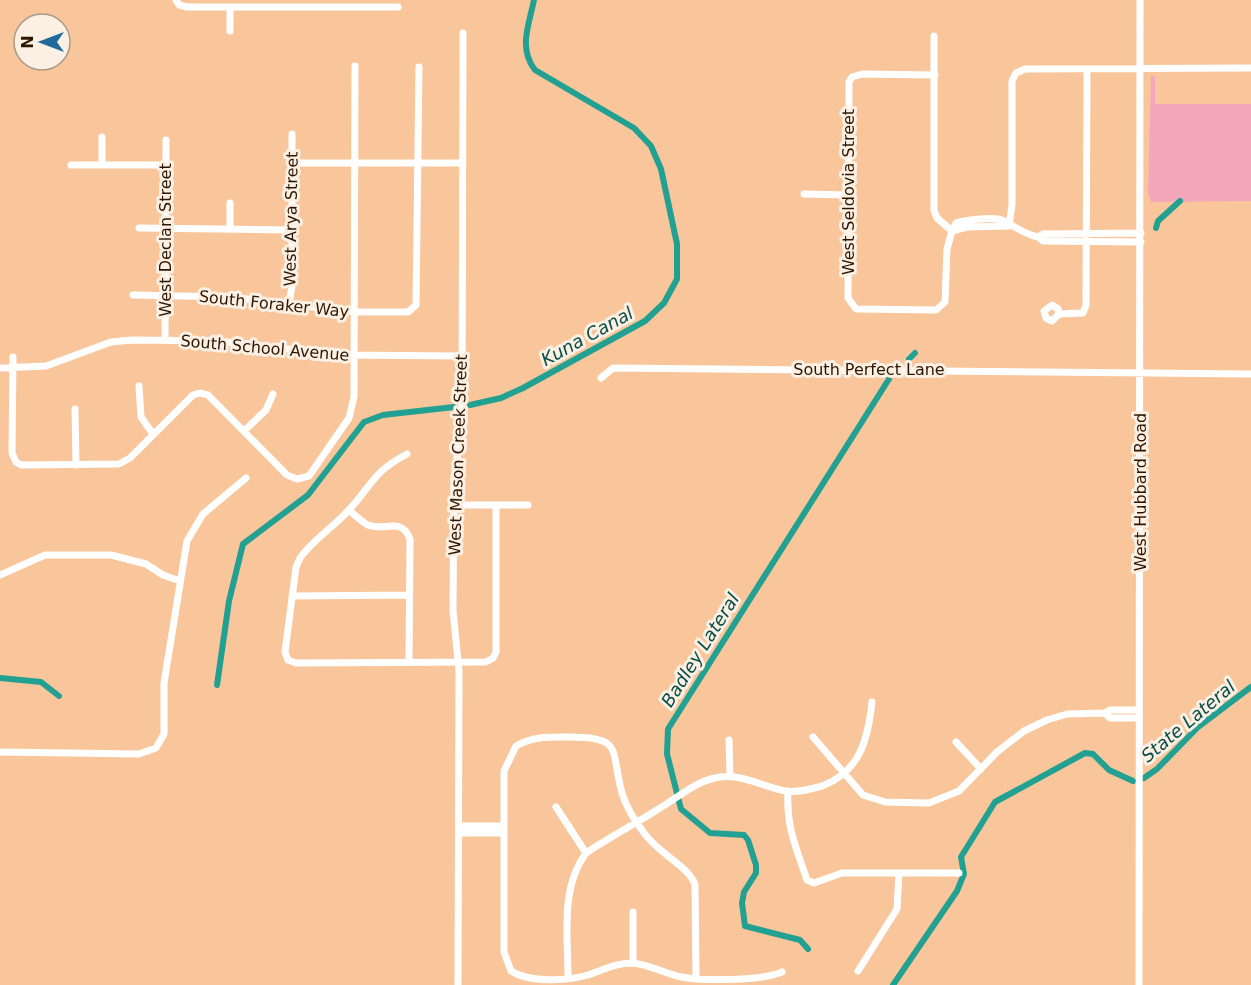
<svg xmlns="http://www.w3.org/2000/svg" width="1251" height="985" font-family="'DejaVu Sans',sans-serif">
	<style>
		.green { fill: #f4a7ba }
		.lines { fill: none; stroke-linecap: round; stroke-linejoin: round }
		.canal { stroke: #22a092; stroke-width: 6 }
		.minor { stroke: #fff; stroke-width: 7 }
		.labels { text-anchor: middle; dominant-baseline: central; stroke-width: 6; stroke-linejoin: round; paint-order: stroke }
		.street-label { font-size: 16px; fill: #2c1601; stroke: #fcf0e4 }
		.water-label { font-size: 18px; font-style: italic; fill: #074e46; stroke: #fcf0e4 }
	</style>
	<rect width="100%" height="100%" fill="#f8c69a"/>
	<path class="green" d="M1151,76h4v28h96v97l-100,1 -3,-9z"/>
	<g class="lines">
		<path class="canal" d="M1156,228l2,-7 22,-20
			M909,359l6,-6
			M896,367l2,-1
			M470,405l31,-7 22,-10 122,-67 19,-18 13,-24v-35l-16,-75 -10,-23 -17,-18 -99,-58c-17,-22 -6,-45 -1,-70
			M0,678l41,4 18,14
			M217,685l12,-84 14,-57 65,-49 56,-73 19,-7 71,-8
			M1144,778l13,-9 41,-42 53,-40
			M808,949l-8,-9 -55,-14 -3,-23 2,-11 12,-19v-8l-8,-25 -4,-5 -34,-2 -29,-24 -14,-55 1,-25 221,-350
			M893,985l64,-94 7,-17 -3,-17 34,-55 90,-49 8,1 16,16 24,11"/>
		<path class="minor" d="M176,0l3,5 8,2h211
			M230,31v-24
			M934,36v174l3,8 15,13 -5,18 -2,53 -9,8 -80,-1 -8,-11 1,-216 3,-5 10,-3 73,1
			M292,163h170
			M71,165h95
			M102,165v-28
			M804,194l44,1
			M230,203v26
			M1009,226l3,-21v-124l4,-8 9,-4 226,-1
			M1009,226l-42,1 -15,4 4,-8c9,-3 40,-7 48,-2 12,6 20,13 34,16
			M139,228l153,2
			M1141,233l-98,1 -5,3 5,4 98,1
			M133,295l98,2 124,15h53l8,-7 3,-238
			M289,304l3,-18v-152
			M1059,314l-1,-5 -6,-4 -8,6 2,7 6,3 7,-7 24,-1 3,-8 1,-235
			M165,340l1,-200
			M13,357l-1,96 4,9 5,3 98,-1 11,-6 63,-63 7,-2 8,2 79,80 10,4 12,-3 40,-58 5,-21 1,-331
			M0,368l46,-2 65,-24 21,-2 85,1 124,14 121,1
			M601,378l12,-10 638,6
			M139,386l2,31 12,17
			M75,409l1,56
			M244,431l22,-21 7,-16
			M407,454c-36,19 -35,32 -60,58 -15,16 -34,28 -47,46l-4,9 -11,85 3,8 8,3 190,-1 7,-4 3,-6v-147
			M454,505h74
			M349,510c6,5 13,12 19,15 17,7 33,-9 42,14l-1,123
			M0,575l45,-20h66l35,9 17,11 17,6
			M292,596l117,-1
			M1139,710h-29l-5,3 5,5h29
			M813,737l50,58 22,7 44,1 30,-12 38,-39 27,-21 23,-11 20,-6 38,-1
			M729,740l1,37
			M956,742l25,27
			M0,752l139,2 17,-6 8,-14v-51l23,-142 16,-27 43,-36
			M788,791c-2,36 8,56 19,89l7,3 28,-10h117
			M556,807l30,46
			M459,826h45
			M459,833h45
			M633,963v-51
			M858,971l39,-62 2,-36
			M696,977l-1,-93c-8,-19 -36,-30 -51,-51 -9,-12 -18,-26 -22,-40 -12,-42 3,-56 -52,-56 -21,0 -36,-1 -54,9l-12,25v181l7,19c19,12 56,10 77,4 15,-5 28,-12 44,-12 17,1 33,11 49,14 23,4 80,4 101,-5
			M568,978c0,-42 -8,-90 18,-125 24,-16 49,-29 74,-45 17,-10 35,-26 55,-30 26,-6 47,9 71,13 12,2 25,-2 36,-5 38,-14 46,-47 50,-84
			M458,985l1,-314 -6,-60 1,-134 8,-51 1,-393
			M1139,985l1,-985"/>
	</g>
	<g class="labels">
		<g class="street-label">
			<text transform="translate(848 192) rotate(-90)">West Seldovia Street</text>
			<text transform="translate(291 219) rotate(-89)">West Arya Street</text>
			<text transform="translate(165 240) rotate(-90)">West Declan Street</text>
			<text transform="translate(274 304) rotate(6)">South Foraker Way</text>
			<text transform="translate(265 348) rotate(5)">South School Avenue</text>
			<text x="869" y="369">South Perfect Lane</text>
			<text transform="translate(458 455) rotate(-88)">West Mason Creek Street</text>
			<text transform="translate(1140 492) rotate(-90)">West Hubbard Road</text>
		</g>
		<g class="water-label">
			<text transform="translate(587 336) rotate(-29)">Kuna Canal</text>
			<text transform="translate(700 650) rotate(-58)">Badley Lateral</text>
			<text transform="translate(1188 721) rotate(-40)">State Lateral</text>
		</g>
	</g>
	<g transform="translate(42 42) rotate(270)"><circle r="28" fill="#fcf0e4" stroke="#a99989" stroke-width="1.5"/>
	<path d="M0-4.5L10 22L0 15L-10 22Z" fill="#1f6a9d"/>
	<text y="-9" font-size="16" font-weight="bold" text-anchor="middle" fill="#2c1601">N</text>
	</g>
</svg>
